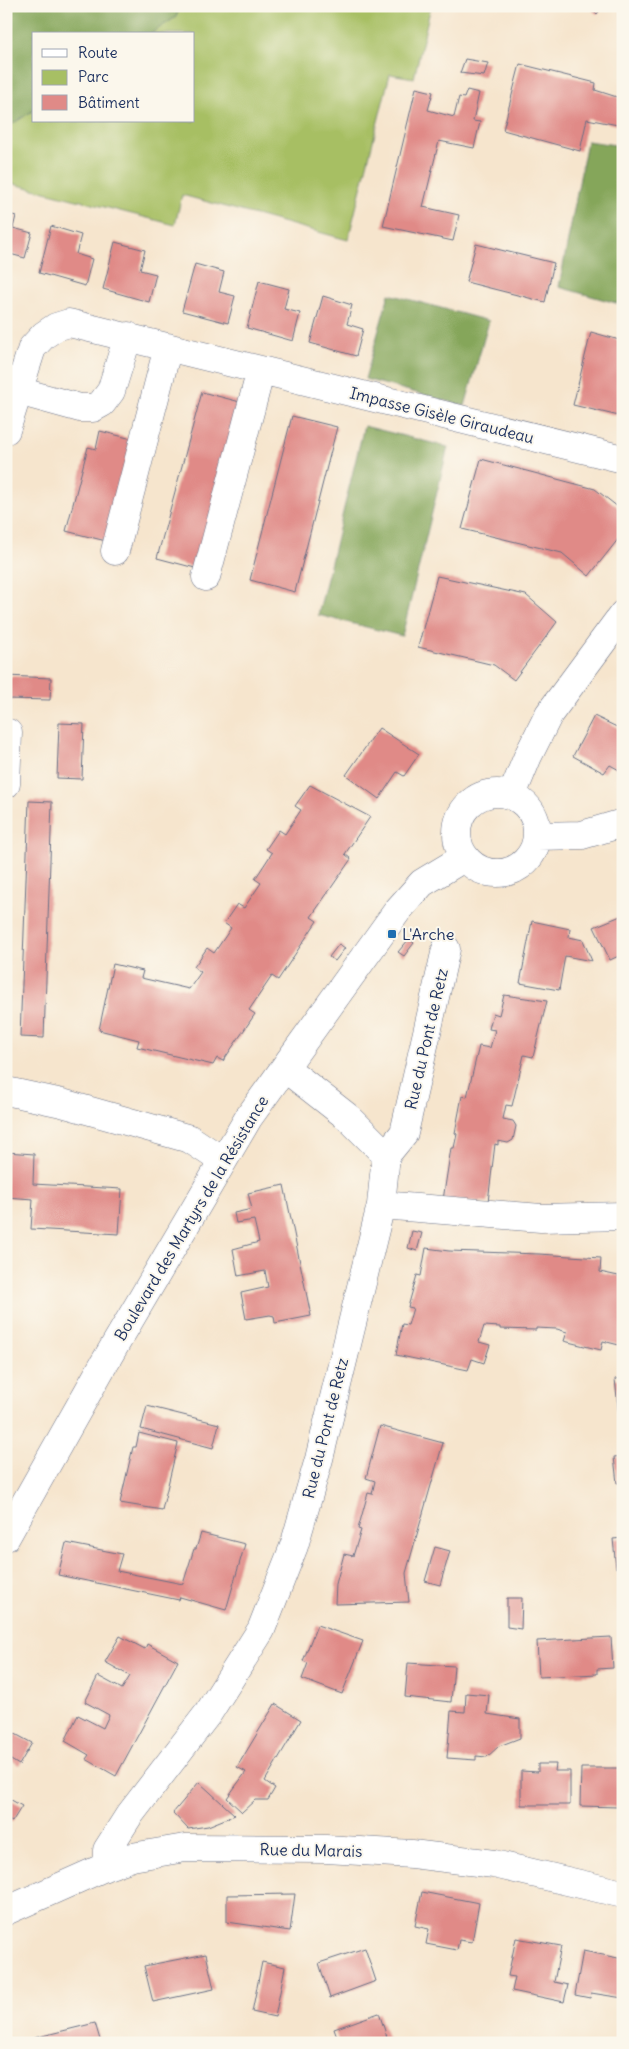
<svg xmlns="http://www.w3.org/2000/svg" width="629" height="2049" font-family="Delius,sans-serif">
	<style>
		.green { fill: #a7bf64; stroke: #617761 }
		.forest { fill: #85a65a; stroke: #506a5c }
		.building { fill: #e08a87 }
		.lines { fill: none; stroke-linecap: round; stroke-linejoin: round }
		.minor-casing { stroke: #686f85; stroke-width: 29 }
		.minor { stroke: #fff; stroke-width: 28 }
		.poi-dot { fill: #1f6fb2; stroke: #fbf7ec; stroke-width: 2 }
		.labels { text-anchor: middle; dominant-baseline: central; stroke-width: 4; stroke-linejoin: round; paint-order: stroke }
		.street-label { font-size: 16px; fill: #1b2f5e; stroke: #fbf7ec }
		.poi-label { font-size: 16px; fill: #1b2f5e; stroke: #fbf7ec; text-anchor: start }
	</style>
	<rect width="100%" height="100%" fill="#fbf7ec"/>
	<filter id="ink" filterUnits="userSpaceOnUse"><feTurbulence type="fractalNoise" baseFrequency=".02" numOctaves="2"/><feDisplacementMap in="SourceGraphic" scale="10" xChannelSelector="R" yChannelSelector="G"/><feConvolveMatrix kernelMatrix="1 2 1 2 8 2 1 2 1" color-interpolation-filters="sRGB"/></filter>
	<filter id="wash" filterUnits="userSpaceOnUse"><feTurbulence type="fractalNoise" baseFrequency=".0096" numOctaves="4" result="noise"/><feDisplacementMap in="SourceGraphic" scale="20" xChannelSelector="R" yChannelSelector="G"/><feGaussianBlur stdDeviation="1.12" result="paint"/><feColorMatrix in="noise" values="0 0 0 0 0 0 0 0 0 0 0 0 0 0 0 0 0 1.4 0 .05"/><feComposite in="paint" operator="in"/></filter>
	<g filter="url(#wash)">
		<rect width="100%" height="100%" fill="#f6e5cd"/>
		<path class="green" d="M180,6h251l-17,72 -24,-4 -42,166 -166,-45 -7,30 -169,-43v-54l28,-18v11h160v-87h-44l26,-17z"/>
		<path class="forest" d="M6,6h174l-4,11 -26,17h-116v76l-28,18z
			M587,141l36,5v159l-64,-18z
			M389,294l100,27 -24,85 -100,-27z
			M364,426l84,21 -46,189 -84,-21z"/>
		<g id="blocks">
			<path class="building" d="M588,6h15l-6,8z
				M465,59l23,4 -4,13 -24,-3z
				M520,64l76,19 -1,7 25,8 -1,5 4,2v21l-36,-7 -7,32 -77,-21z
				M416,88l17,4 -5,18 26,7 5,-20 5,1 3,-8 12,3 -6,28 7,1 -6,26 -35,-7 -16,66 36,8 -6,26 -70,-15z
				M6,213l10,3 -3,12 19,5 -7,25 -19,-5 2,-7h-2z
				M51,226l30,9 -5,19 16,5 -7,27 -46,-13z
				M115,242l30,8 -5,20 16,4 -7,28 -46,-13z
				M476,244l78,19 -9,39 -79,-20z
				M195,264l29,8 -5,20 16,4 -7,27 -46,-12z
				M259,281l30,8 -5,20 16,4 -7,28 -46,-13z
				M323,296l29,9 -5,19 16,5 -7,27 -46,-13z
				M591,332l32,9v76l-50,-12z
				M202,392l42,11 -45,166 -42,-11z
				M292,416l45,11 -42,165 -45,-12z
				M100,431l36,9 -26,102 -44,-11 22,-84 8,2z
				M481,459l114,30 28,22v22l-34,43 -27,-23 -100,-24z
				M437,576l89,19 31,27 -43,58 -20,-15 -76,-18z
				M6,676l45,2 -1,22 -44,-1z
				M594,716l29,14v42l-13,-7 -6,8 -31,-17z
				M59,723l25,1 -2,55 -25,-1z
				M379,728l40,26 -15,22 -7,-4 -18,27 -33,-24z
				M310,785l60,32 -25,37 6,5 -40,58 6,4 -39,59 -6,-4 -23,34 6,4 -32,47 -6,-3 -4,7 -76,-18 2,-7 -40,-10 14,-66 30,7 -2,7 48,11 12,-17 -7,-5 13,-19 7,5 17,-25 -7,-5 13,-19 7,4 17,-25 -6,-4 17,-26 -6,-4 13,-19 6,4 16,-24 -6,-4z
				M29,801l23,1 -8,236 -24,-1z
				M623,915v39l-13,6 -16,-33z
				M532,921l38,8 -1,8 14,3 9,21 -27,-5 -6,34 -39,-7z
				M409,939l5,4 -10,13 -6,-4z
				M339,944l6,4 -10,13 -6,-4z
				M504,995l43,6 -14,56 -9,-2 -12,51 -6,-1 -3,14 10,2 3,5 -3,14 -5,3 -10,-2v4l-3,-1 -7,58 -45,-2 8,-52h3l3,-14 -2,-1 7,-37 5,1 12,-51 11,2 5,-18 -6,-1 4,-16 6,2z
				M6,1152l28,2 -1,30 89,5 -3,45 -88,-5 2,-30 -27,-2z
				M284,1185l27,131 -36,7 -1,-7 -4,-1 -24,4 -5,-26 27,-6 -3,-16 -27,5 -5,-27 26,-7 -5,-22 -18,3 -2,-10 18,-4 -4,-16z
				M412,1231l10,2 -5,18 -9,-3z
				M426,1248l23,3 90,3 62,4 -1,14 23,5v69l-20,-5 -2,9 -37,-9 3,-9 -10,-3 -21,-1v2l-36,-1v-2l-16,-1 -5,16 11,3 -6,18 -12,-4 -4,11 -72,-15 6,-31 6,1 5,-17 -5,-1 9,-32 4,1z
				M623,1378v58h-2l-6,-57z
				M147,1406l72,18 -6,24 -72,-19z
				M380,1426l63,17 -37,130 3,29 -74,2 1,-20 8,-30 9,2 8,-26 -3,-1 10,-36 4,1 3,-13 -9,-3z
				M139,1433l39,10 -16,67 -42,-7 13,-56h3z
				M623,1456v26l-6,1 -3,-26z
				M620,1509h3v15h-2z
				M201,1533l44,11 -19,66 -46,-13 -1,3 -121,-25 8,-32 56,11 -5,17 66,13 11,-35h2z
				M623,1538v30h-7l-3,-29z
				M435,1547l15,4 -10,34 -15,-4z
				M507,1598h15l-1,31 -14,-2z
				M317,1625l46,16 -21,53 -40,-15 6,-16 -5,-2z
				M120,1636l25,13 2,-5 31,17 -62,115 -30,-17 3,-4 -24,-14 13,-26 25,13 6,-13 -24,-13 13,-26 24,13 8,-13 -25,-14z
				M611,1637l2,31 -16,1v5l-58,3 -2,-36z
				M408,1663l46,3 -3,36 -46,-5z
				M466,1693l23,2 -2,19 33,5v19l-21,8 -12,11 -11,-1v4l-29,-2 4,-47 14,1z
				M275,1704l26,16 -36,61 10,7 -7,12h-13l-13,12 -15,-14 19,-26 -9,-5z
				M6,1729l26,14 -13,22 -13,-8z
				M538,1764h18l-1,7h15v34h-49v-34l17,1z
				M581,1768h38l-1,39 -38,-1z
				M199,1782l36,33 -27,11 -20,3 -15,-16z
				M6,1797l16,9 -10,16 -6,-3z
				M422,1892l57,11 -7,39 -13,-2 -2,10 -31,-6 3,-15 -14,-3z
				M295,1894l-5,37 -63,-9v-27z
				M516,1938l45,8 -7,36 14,3 -4,17 -52,-11 3,-14 -7,-1z
				M365,1948l11,33 -46,17 -11,-35z
				M583,1951l40,8v39l-32,-5 -1,5 -15,-3z
				M206,1954l8,35 -61,13 -9,-36z
				M262,1962l23,5 -10,50 -23,-5z
				M379,2013l10,30h-50l-5,-14z
				M95,2023l6,20h-66l-1,-5z"/>
		</g>
	</g>
	<g filter="url(#ink)">
		<use href="#blocks" fill-opacity="0" stroke="#686f85" stroke-width="1"/>
		<g class="lines">
			<g class="minor-casing">
				<path id="minor" d="M18,391l62,17h13l9,-5 9,-12 17,-55
					M6,430l26,-82 12,-13 12,-8 13,-4 554,136
					M115,551l53,-204
					M206,577l55,-207
					M6,784l2,-51
					M457 833a40 40 0 1 1 80 0a40 40 0 1 1-80 0Z
					M512,795l16,-39 21,-42 74,-100
					M537,836l45,-1 41,-12
					M285,1068l65,51 36,36
					M6,1091l56,12 128,36 33,22
					M381,1205l160,13 82,-2
					M6,1537l96,-170 147,-250 149,-207 24,-27 43,-26
					M107,1866v-16l21,-33 81,-105 52,-82 33,-84 25,-87 62,-254 5,-50 18,-22 42,-184
					M6,1911l101,-45 25,-9 53,-9 141,1 86,5 82,10 129,30"/>
			</g>
			<use href="#minor" class="minor"/>
		</g>
	</g>
	<rect class="poi-dot" x="387" y="929" width="10" height="10" rx="2.5"/>
	<g class="labels">
		<g class="street-label">
			<text transform="translate(442 415) rotate(14)">Impasse Gisèle Giraudeau</text>
			<text transform="translate(426 1039) rotate(-77)">Rue du Pont de Retz</text>
			<text transform="translate(191 1218) rotate(-59)">Boulevard des Martyrs de la Résistance</text>
			<text transform="translate(325 1428) rotate(-76)">Rue du Pont de Retz</text>
			<text transform="translate(311 1850) rotate(1)">Rue du Marais</text>
		</g>
		<g class="poi-label">
			<text x="402" y="934">L'Arche</text>
		</g>
	</g>
	<rect width="629" height="2049" fill="none" stroke="#fbf7ec" stroke-width="25"/>
	<rect x="32" y="32" width="162" height="90" fill="#fbf7ec" stroke="#a1a7b3"/>
	<rect x="42" y="49" width="25" height="8" fill="#ffffff" stroke="#a1a7b3"/>
	<text x="78" y="58" font-size="15" fill="#1b2f5e">Route</text>
	<rect x="42" y="70" width="25" height="15" fill="#a7bf64" stroke="#a1a7b3"/>
	<text x="78" y="82" font-size="15" fill="#1b2f5e">Parc</text>
	<rect x="42" y="95" width="25" height="15" fill="#e08a87" stroke="#a1a7b3"/>
	<text x="78" y="108" font-size="15" fill="#1b2f5e">Bâtiment</text>
</svg>
